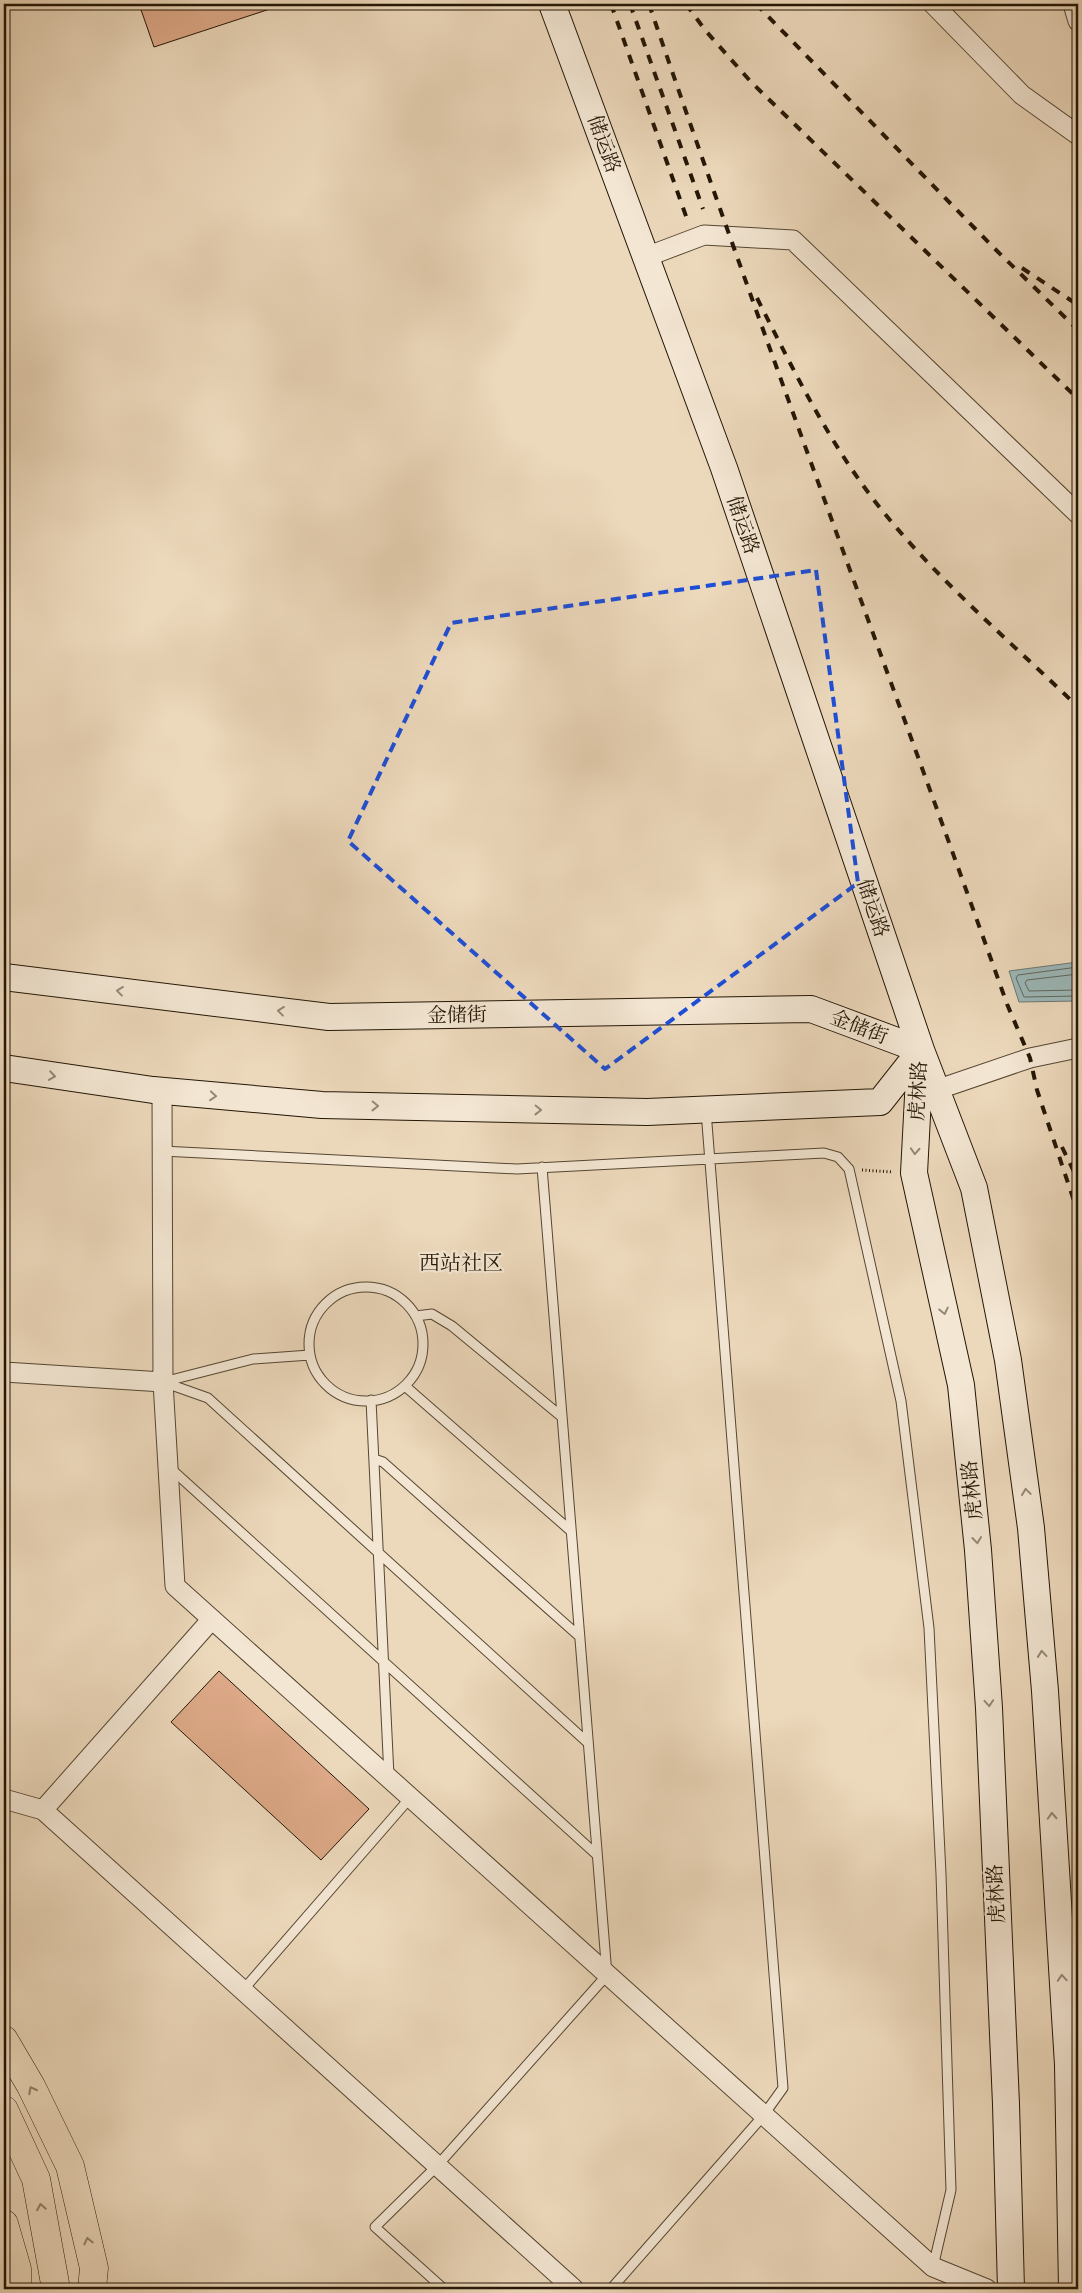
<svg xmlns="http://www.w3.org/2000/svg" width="1082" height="2293" font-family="Alegreya,'Noto Serif SC',serif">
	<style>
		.water { fill: #9cb8b9; stroke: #6c7771 }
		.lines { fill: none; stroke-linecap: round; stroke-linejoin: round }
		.shore { stroke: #60675f; stroke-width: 1 }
		.building { fill: #dda988; stroke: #231605 }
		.lane-casing { stroke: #554632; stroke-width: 11 }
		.street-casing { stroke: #554632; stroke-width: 21 }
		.secondary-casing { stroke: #231605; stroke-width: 28 }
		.highway-casing { stroke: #231605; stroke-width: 29 }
		.path { stroke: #231605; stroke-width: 3; stroke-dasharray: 1 2.5; stroke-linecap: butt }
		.lane { stroke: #f3e6d3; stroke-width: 9 }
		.street { stroke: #f3e6d3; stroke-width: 19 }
		.secondary { stroke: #f3e6d3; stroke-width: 26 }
		.highway { stroke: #ecd8bb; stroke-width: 28 }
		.rail { stroke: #231605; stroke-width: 4; stroke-dasharray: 9 9; stroke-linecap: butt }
		.oneway { stroke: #958876 }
		.oneway2 { stroke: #928169 }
		.marked { fill: none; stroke: #1d4ed8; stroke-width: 4; stroke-dasharray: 10 6; stroke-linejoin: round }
		.labels { text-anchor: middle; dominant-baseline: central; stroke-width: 4.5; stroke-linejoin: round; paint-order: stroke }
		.street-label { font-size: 20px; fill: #231605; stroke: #f3e6d3 }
		.neighbourhood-label { font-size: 21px; fill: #231605; stroke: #f3e6d3 }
	</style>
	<rect width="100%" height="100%" fill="#ecd8bb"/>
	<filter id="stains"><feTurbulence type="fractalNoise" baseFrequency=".004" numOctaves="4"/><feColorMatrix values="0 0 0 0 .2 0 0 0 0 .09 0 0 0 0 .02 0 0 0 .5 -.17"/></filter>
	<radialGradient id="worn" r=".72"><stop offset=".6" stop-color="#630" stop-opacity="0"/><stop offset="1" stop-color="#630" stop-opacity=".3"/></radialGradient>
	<path class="water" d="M1078,962v39l-59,1 -10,-31z"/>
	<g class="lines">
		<path class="shore" d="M1078,967l-60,8 -2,3 8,19 54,-1
			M1078,974l-51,6 -2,3 4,8 49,-1"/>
	</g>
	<path class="building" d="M139,4h136l1,3 -122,40z
		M219,1671l150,138 -48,51 -150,-138z"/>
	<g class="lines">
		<g class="lane-casing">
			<path id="lane" d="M162,1151l355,18 307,-16 14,4 11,12 52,232 28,227 12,246 10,316 -18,77
				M309 1344a57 57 0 1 1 114 0a57 57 0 1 1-114 0Z
				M416,1316l16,-2 20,12 110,91
				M163,1382l45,16 380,345
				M163,1382l90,-23 57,-4
				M405,1386l166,145
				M371,1400l18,376
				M374,1459l9,3 197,175
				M169,1467l428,388
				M243,1990l167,-192
				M444,2289l-69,-62 62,-61 170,-191 -65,-808
				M611,2289l152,-173 20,-28 -77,-977"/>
		</g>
		<g class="street-casing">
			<path id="street" d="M933,4l89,91 56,40
				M1073,4l5,17
				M646,257l58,-22 89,5 285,274
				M936,1090l94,-32 48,-10
				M162,1091l1,291 12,204 758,681 54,22
				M4,1372l159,10
				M212,1619l-169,191 531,479
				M4,1799l39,11"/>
		</g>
		<g class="secondary-casing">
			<path id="secondary" d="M552,4l172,464 197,582 53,138 34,172 23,168 14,163 23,374 4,224
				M4,977l325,40 482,-8 110,41 -41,52 -233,10 -325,-7 -169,-15 -149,-22
				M920,1059l-6,114 47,212 17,165 11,158 17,396 5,185"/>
		</g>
		<g class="highway-casing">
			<path id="highway" d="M4,2040l27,46 39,80 24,102 -2,21
				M4,2110l32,69 20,110
				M4,2224l13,45v20"/>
		</g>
		<path class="path" d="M862,1170l31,2"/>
		<use href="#lane" class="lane"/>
		<use href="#street" class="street"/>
		<use href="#secondary" class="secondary"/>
		<use href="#highway" class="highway"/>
		<path class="rail" d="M611,4l76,215
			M630,4l73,205
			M649,4c114,335 239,666 358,1000l23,54 7,32 41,123
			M686,4l19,26 46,52 327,317
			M756,4l237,243 85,83
			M1022,268l56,37
			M757,298c38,75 74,150 128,216 57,70 128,130 193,193
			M1062,1147l16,33"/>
	</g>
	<defs><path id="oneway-chevron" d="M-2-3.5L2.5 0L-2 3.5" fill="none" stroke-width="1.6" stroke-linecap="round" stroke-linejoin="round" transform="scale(1.25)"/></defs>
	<g class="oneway">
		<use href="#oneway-chevron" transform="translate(120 991) rotate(-173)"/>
		<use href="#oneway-chevron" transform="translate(281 1011) rotate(-173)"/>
		<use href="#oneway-chevron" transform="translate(52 1076) rotate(8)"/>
		<use href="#oneway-chevron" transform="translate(213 1096) rotate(5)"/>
		<use href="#oneway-chevron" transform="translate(375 1106) rotate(1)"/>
		<use href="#oneway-chevron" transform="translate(538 1110) rotate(1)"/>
		<use href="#oneway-chevron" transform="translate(915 1151) rotate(93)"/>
		<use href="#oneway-chevron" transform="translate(944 1311) rotate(78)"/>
		<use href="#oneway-chevron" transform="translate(1026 1492) rotate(-98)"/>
		<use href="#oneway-chevron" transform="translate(977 1540) rotate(84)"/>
		<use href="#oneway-chevron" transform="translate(1042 1654) rotate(-95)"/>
		<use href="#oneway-chevron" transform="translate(989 1703) rotate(86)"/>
		<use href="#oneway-chevron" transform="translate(1052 1816) rotate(-93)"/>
		<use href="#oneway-chevron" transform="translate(1062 1978) rotate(-94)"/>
	</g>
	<g class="oneway2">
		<use href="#oneway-chevron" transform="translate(32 2090) rotate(-117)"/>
		<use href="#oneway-chevron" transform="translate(41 2207) rotate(-100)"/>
		<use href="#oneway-chevron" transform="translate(88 2241) rotate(-103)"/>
	</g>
	<path class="marked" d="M816,570l42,313 -253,186 -257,-228 103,-218z"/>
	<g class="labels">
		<g class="street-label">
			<text transform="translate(604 144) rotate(70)">储运路</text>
			<text transform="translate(743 525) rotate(71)">储运路</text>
			<text transform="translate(873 908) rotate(71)">储运路</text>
			<text transform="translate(457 1015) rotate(-1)">金储街</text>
			<text transform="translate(859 1027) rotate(21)">金储街</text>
			<text transform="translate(918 1091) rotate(-87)">虎林路</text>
			<text transform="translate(972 1490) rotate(-96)">虎林路</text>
			<text transform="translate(996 1894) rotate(-93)">虎林路</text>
		</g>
		<g class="neighbourhood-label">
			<text x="461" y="1263">西站社区</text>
		</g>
	</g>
	<rect width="1082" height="2293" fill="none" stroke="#ecd8bb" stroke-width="20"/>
	<rect x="5" y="5" width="1072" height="2283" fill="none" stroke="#231605" stroke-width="2.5"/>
	<rect x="10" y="10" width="1062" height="2273" fill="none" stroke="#231605"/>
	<rect width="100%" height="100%" filter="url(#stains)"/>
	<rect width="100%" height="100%" fill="url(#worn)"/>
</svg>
